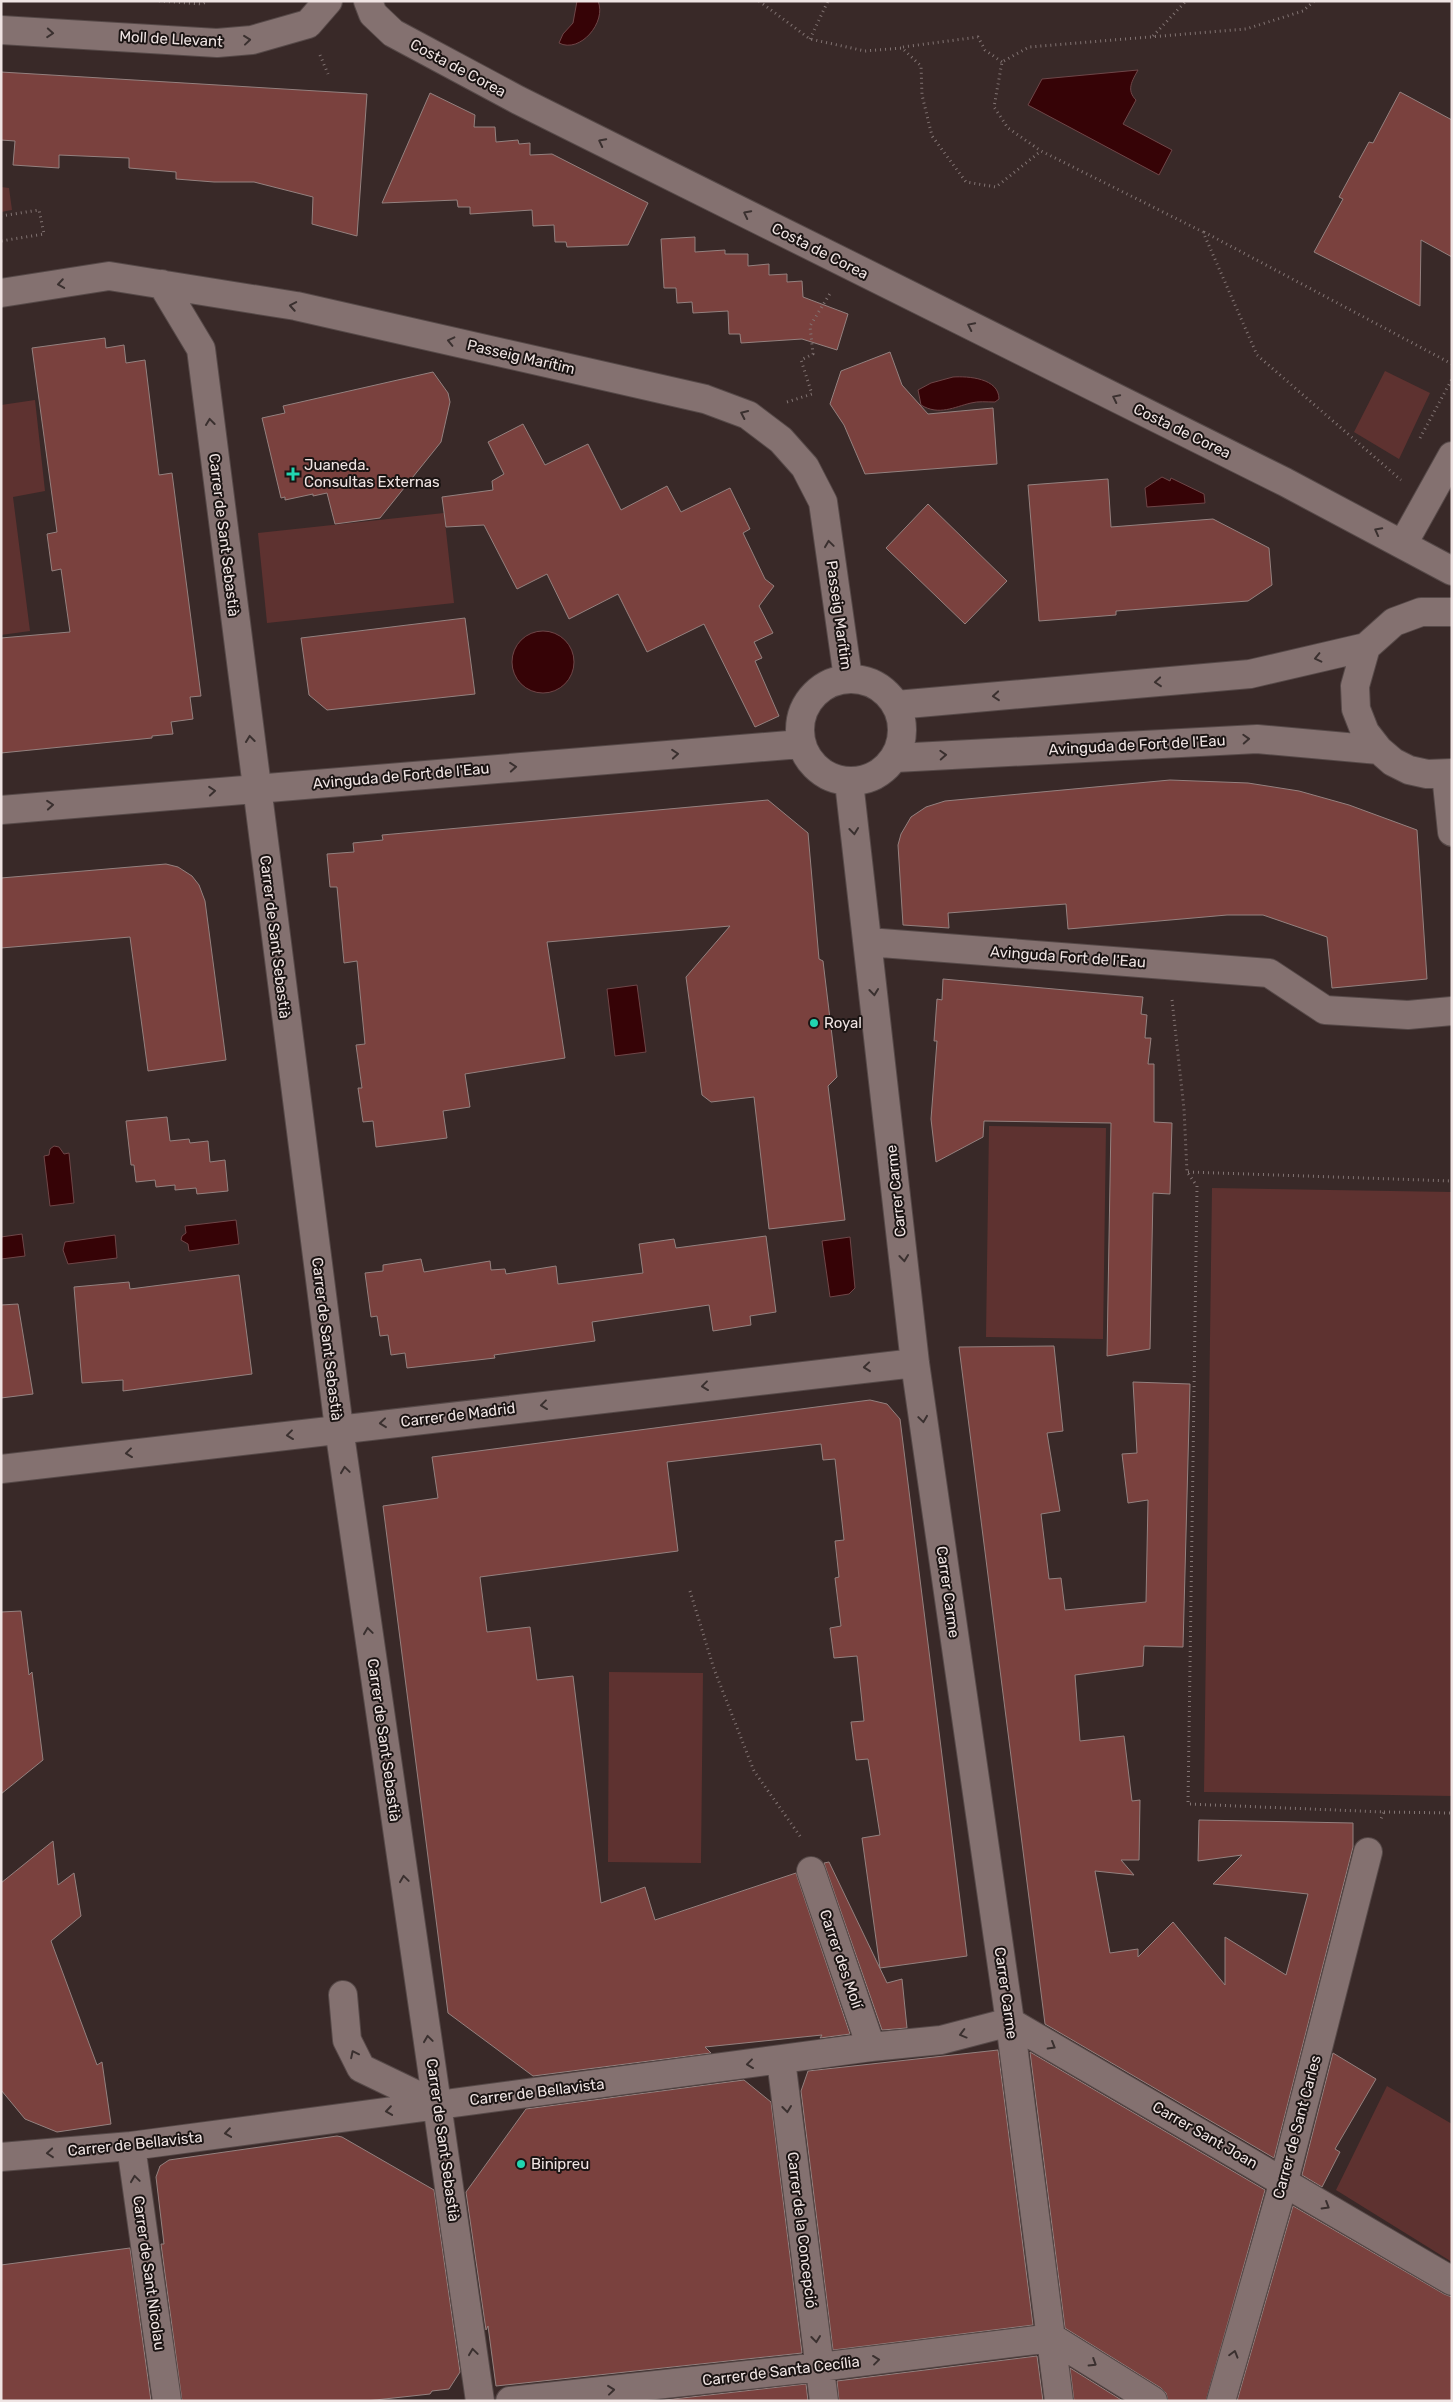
<svg xmlns="http://www.w3.org/2000/svg" width="1453" height="2402" font-family="Rubik,sans-serif">
	<style>
		.green { fill: #5e3230 }
		.water { fill: #360306; stroke: #6e4648 }
		.building { fill: #7a413e; stroke: #94817f }
		.lines { fill: none; stroke-linecap: round; stroke-linejoin: round }
		.minor-casing { stroke: #564948; stroke-width: 30 }
		.path { stroke: #827473; stroke-width: 3; stroke-dasharray: 1 4; stroke-linecap: butt }
		.minor { stroke: #847170; stroke-width: 28 }
		.oneway { stroke: #3a302f }
		.poi-dot { fill: #21d5b0; stroke: #1b1413; stroke-width: 2 }
		.labels { text-anchor: middle; dominant-baseline: central; stroke-width: 4; stroke-linejoin: round; paint-order: stroke }
		.street-label { font-size: 15px; fill: #efe4e3; stroke: #1b1413 }
		.poi-label { font-size: 15px; fill: #efe4e3; stroke: #1b1413; text-anchor: start }
	</style>
	<rect width="100%" height="100%" fill="#392928"/>
	<path class="green" d="M1,187l8,1 3,22 -11,2z
		M1385,371l45,22 -31,66 -45,-27z
		M35,400l10,91 -32,6 17,134 -29,4v-230z
		M444,513l10,90 -187,20 -9,-90z
		M989,1126l117,2 -3,211 -117,-2z
		M1212,1188l240,4v604l-248,-4z
		M609,1672l94,1 -2,190 -93,-1z
		M1387,2086l65,38v138l-116,-72z"/>
	<path class="water" d="M577,1h21c9,21 -18,53 -39,42l4,-9 10,-11z
		M1138,70c-6,11 -12,20 -2,30l-13,24 49,26 -13,25 -131,-70 14,-26z
		M953,377c15,-1 46,1 46,22l-4,3c-8,0 -17,-1 -24,1 -17,4 -32,13 -50,2l-3,-15 13,-7z
		M1162,477l8,4 1,-3 33,16 1,9 -58,4 -2,-19z
		M512 662a31 31 0 1 1 62 0a31 31 0 1 1-62 0Z
		M637,985l9,67 -31,4 -8,-67z
		M54,1146l5,1 5,7 5,-1 5,50 -24,3 -6,-50 5,-1 1,-6z
		M236,1220l3,24 -50,7 -1,-7 -7,-4 1,-4 4,-3 -1,-7z
		M22,1234l3,22 -24,3v-22z
		M115,1235l2,23 -49,6 -5,-14 2,-8z
		M850,1237l5,51 -6,6 -19,3 -8,-56z"/>
	<path class="building" d="M1,72l366,22 -10,142 -45,-12 1,-27 -59,-15h-40l-38,-3v-7l-47,-4v-10l-70,-3v13l-46,-3 2,-24 -14,-1z
		M1400,92l52,28v137l-31,-17 -1,66 -106,-54 29,-53 -4,-2 30,-55 4,1z
		M430,93l45,22 -1,12h21l1,15 22,-2 1,4 11,-1v12l22,-1 96,49 -20,42 -61,2 -1,-5h-11l-1,-17 -21,1 -1,-16 -62,4v-7h-12l-1,-7 -75,3z
		M695,237v15l30,-2v4h23v12l21,-2v11l18,-1v8l15,-1 1,16 45,17 -11,36 -35,-11 -61,4 -1,-9h-11l-1,-23 -35,2 -1,-11 -15,1 -1,-15h-12l-3,-49z
		M105,338l1,10 18,-3 2,18 19,-3 14,115 13,-2 29,223 -11,1 3,22 -22,3 2,12 -21,2v2l-151,15v-115l69,-6 -9,-63 -9,2 -5,-37 10,-2 -25,-184z
		M890,352l12,33 26,29 65,-6 4,56 -132,10 -21,-49 -14,-21 11,-33z
		M433,372l15,21 2,9 -9,40 -61,76 -45,6 -8,-31 -14,3v-2l-28,6v-3l-4,1 -19,-80 23,-5 -2,-7z
		M523,424l22,41 43,-21 33,66 46,-24 14,26 49,-24 20,41 -7,4 22,46 9,7 -15,20 14,27 -19,9 8,16 -7,3 24,55 -24,11 -51,-103 -57,28 -29,-58 -49,25 -22,-45 -30,15 -33,-64 -38,2 -4,-30 51,-7 -1,-9 12,-7 -16,-32z
		M1108,479l3,48 102,-8 56,29 3,37 -24,16 -132,10v4l-77,6 -11,-136z
		M928,504l79,77 -42,43 -79,-76z
		M465,618l10,76 -148,16 -18,-15 -8,-57z
		M1170,780l78,3 51,8 50,14 68,25 10,149 -95,9 -5,-51 -64,-22h-36l-159,14 -2,-25 -118,9 1,15 -46,-3 -5,-80 3,-11 10,-17 15,-10 19,-6z
		M768,800l40,33 11,126 4,2 14,116 -9,9 17,134 -76,9 -15,-132 -43,5 -9,-7 -16,-118 44,-51 -183,16 18,116 -100,16 5,33 -27,4 4,27 -71,9 -3,-26 -10,1 -5,-34h4l-6,-43 9,-1 -8,-83 -13,2 -7,-76h-7l-3,-33 27,-2 -1,-9 30,-3 -1,-5z
		M166,864l12,3 14,9 7,9 6,16 21,159 -78,11 -18,-134 -129,11v-70z
		M943,979l200,18 -2,17 6,1 -2,23h6l-3,26h6v58l18,1 -2,71 -17,-1 -3,156 -43,7 4,-233 -127,-2 -1,16 -47,25 -5,-43 6,-78h-3l3,-42 5,1z
		M167,1117l3,24 19,-2 1,4 18,-2 2,21 15,-2 3,31 -31,3 -1,-6 -21,2v-5l-19,2 -1,-7 -19,2 -2,-17h-3l-5,-44z
		M766,1236l10,76 -26,4 1,9 -38,6 -4,-26 -117,17 3,19 -101,14 1,3 -88,10 -2,-15 -14,2 -3,-20 -8,1 -3,-20 -6,1 -6,-44 18,-2v-6l38,-6 3,13 66,-11 1,9 14,-1 1,5 50,-8 2,18 85,-11 -4,-29 35,-5 2,9z
		M239,1275l13,99 -129,17v-11l-41,3 -8,-96 55,-5 1,7z
		M18,1304l15,90 -32,4v-93z
		M1054,1346l9,85 -16,2 13,78 -19,3 8,65 12,-1 4,32 81,-8 2,-102 -20,3 -6,-49 15,-1 -4,-71 57,2 -7,263 -39,-1 -1,20 -68,9 5,66 44,-5 8,65 8,-1 -1,60h-18l13,15 -39,-4 15,82 28,-4v8l35,-35 52,63v-48l61,38 22,-81 -95,-10 29,-29 -44,6 1,-41 154,3v24l-79,311 -229,-134 -86,-677z
		M870,1400l17,4 13,15 67,537 -87,12 -18,-130 18,-3 -12,-76 -12,1 -5,-38 13,-1 -7,-65 -23,2 -4,-30 11,-2 -6,-48 4,-1 -4,-36 9,-1 -9,-81 -12,1 -2,-16 -154,18 11,89 -198,26 7,55 43,-5 7,53 36,-4 28,227 44,-16 10,33 141,-47 54,161 -30,4 2,-3 -117,12 6,6 -178,23 -85,-63 -65,-507 55,-8 -6,-41z
		M21,1611l8,64 3,-3 11,88 -42,34v-182z
		M53,1841l5,44 16,-12 7,43 -30,25 46,124 5,-3 9,62 -54,8 -32,-13 -24,-29v-207z
		M829,1862l58,121 15,-4 5,49 -25,2 -58,-167z
		M998,2050l35,275 -200,25 -32,-259 7,-20z
		M1030,2052l235,138 -59,211h-38l-2,-8 -5,-5 -96,-60z
		M1333,2053l43,26 -41,70 5,3 -18,35 -20,-12z
		M744,2080l27,22 31,251 -306,33 -8,-60 -2,4 -20,-138 60,-83z
		M337,2136l5,1 92,53 26,182 -11,17 -17,2 -2,3 -64,7h-184l-21,-157h3l-8,-67 4,-11 9,-6z
		M1293,2206l151,88 8,3v104h-215z
		M130,2248l21,153h-150v-136z
		M1037,2356l6,45h-204l-2,-20z
		M1070,2368l53,33h-49z
		M806,2384l2,17h-152z"/>
	<g class="lines">
		<g class="minor-casing">
			<path id="minor" d="M368,1l5,13 20,19 125,67 767,382 167,89
				M1,30l216,13 35,-3 56,-16 20,-23
				M162,284l39,65 138,1079 141,973
				M1,293l108,-17 187,30 409,93 43,16 33,25 24,27 18,35 25,176
				M1403,544l49,-88
				M1452,612h-31l-27,10 -28,25 -11,39 1,23 9,23 14,18 14,12 16,8 18,4 25,-1
				M800 730a51 51 0 1 1 102 0a51 51 0 1 1-102 0Z
				M896,705l354,-31 116,-27
				M895,758l362,-19 122,11
				M1446,774l6,58
				M849,782l66,581 95,659 49,379
				M1,810l800,-66
				M868,942l401,31 56,37 83,5 44,-4
				M1,1469l914,-106
				M811,1871l60,176
				M343,1995l4,45 14,28 77,37
				M781,2060l43,341
				M131,2146l36,255
				M1,2157l130,-11 740,-99 70,-7 69,-18 442,259
				M510,2401l310,-34 232,-29 101,63
				M1221,2401l63,-220 84,-329"/>
		</g>
		<path class="path" d="M159,1l43,3 6,-3
			M759,1l51,38 55,12 37,-3 19,18 1,29 10,41 34,46 30,5 45,-36
			M1314,1l-11,10 -57,18 -217,18 -27,15 -8,45 14,21 33,23 162,81 54,123 144,125
			M1153,36l33,-35
			M810,39l18,-38
			M903,47l75,-10 7,13 17,12
			M320,55l8,19
			M1,216l38,-6 5,24 -43,7
			M1204,232l248,132
			M787,402l25,-8 -11,-34 12,-6 -3,-28 21,-34
			M1420,438l32,-59
			M1172,1000l12,109 3,63 10,14 -9,618 196,8 -4,9
			M1188,1172l264,9
			M690,1591l24,78 40,102 48,68
			M1384,1812l68,1"/>
		<use href="#minor" class="minor"/>
	</g>
	<defs><path id="oneway-chevron" d="M-2-3.5L2.5 0L-2 3.5" fill="none" stroke-width="1.6" stroke-linecap="round" stroke-linejoin="round" transform="scale(1.25)"/></defs>
	<g class="oneway">
		<use href="#oneway-chevron" transform="translate(50 33) rotate(4)"/>
		<use href="#oneway-chevron" transform="translate(247 40) rotate(-6)"/>
		<use href="#oneway-chevron" transform="translate(602 142) rotate(-153)"/>
		<use href="#oneway-chevron" transform="translate(747 214) rotate(-153)"/>
		<use href="#oneway-chevron" transform="translate(61 284) rotate(171)"/>
		<use href="#oneway-chevron" transform="translate(293 306) rotate(-170)"/>
		<use href="#oneway-chevron" transform="translate(971 326) rotate(-154)"/>
		<use href="#oneway-chevron" transform="translate(451 341) rotate(-167)"/>
		<use href="#oneway-chevron" transform="translate(1116 398) rotate(-154)"/>
		<use href="#oneway-chevron" transform="translate(744 414) rotate(-155)"/>
		<use href="#oneway-chevron" transform="translate(210 422) rotate(-97)"/>
		<use href="#oneway-chevron" transform="translate(1378 531) rotate(-152)"/>
		<use href="#oneway-chevron" transform="translate(829 544) rotate(-98)"/>
		<use href="#oneway-chevron" transform="translate(1318 658) rotate(167)"/>
		<use href="#oneway-chevron" transform="translate(1158 682) rotate(175)"/>
		<use href="#oneway-chevron" transform="translate(996 696) rotate(175)"/>
		<use href="#oneway-chevron" transform="translate(250 739) rotate(-97)"/>
		<use href="#oneway-chevron" transform="translate(1246 739) rotate(-3)"/>
		<use href="#oneway-chevron" transform="translate(675 754) rotate(-5)"/>
		<use href="#oneway-chevron" transform="translate(943 755) rotate(-3)"/>
		<use href="#oneway-chevron" transform="translate(513 767) rotate(-5)"/>
		<use href="#oneway-chevron" transform="translate(212 791) rotate(-5)"/>
		<use href="#oneway-chevron" transform="translate(50 805) rotate(-5)"/>
		<use href="#oneway-chevron" transform="translate(854 831) rotate(84)"/>
		<use href="#oneway-chevron" transform="translate(874 992) rotate(84)"/>
		<use href="#oneway-chevron" transform="translate(904 1258) rotate(84)"/>
		<use href="#oneway-chevron" transform="translate(867 1367) rotate(174)"/>
		<use href="#oneway-chevron" transform="translate(705 1386) rotate(173)"/>
		<use href="#oneway-chevron" transform="translate(544 1405) rotate(173)"/>
		<use href="#oneway-chevron" transform="translate(923 1419) rotate(82)"/>
		<use href="#oneway-chevron" transform="translate(383 1423) rotate(174)"/>
		<use href="#oneway-chevron" transform="translate(290 1435) rotate(173)"/>
		<use href="#oneway-chevron" transform="translate(129 1453) rotate(173)"/>
		<use href="#oneway-chevron" transform="translate(345 1470) rotate(-98)"/>
		<use href="#oneway-chevron" transform="translate(368 1631) rotate(-98)"/>
		<use href="#oneway-chevron" transform="translate(404 1879) rotate(-98)"/>
		<use href="#oneway-chevron" transform="translate(963 2034) rotate(165)"/>
		<use href="#oneway-chevron" transform="translate(428 2039) rotate(-98)"/>
		<use href="#oneway-chevron" transform="translate(1052 2046) rotate(30)"/>
		<use href="#oneway-chevron" transform="translate(354 2054) rotate(-116)"/>
		<use href="#oneway-chevron" transform="translate(750 2064) rotate(173)"/>
		<use href="#oneway-chevron" transform="translate(787 2109) rotate(83)"/>
		<use href="#oneway-chevron" transform="translate(389 2111) rotate(172)"/>
		<use href="#oneway-chevron" transform="translate(228 2133) rotate(172)"/>
		<use href="#oneway-chevron" transform="translate(50 2153) rotate(175)"/>
		<use href="#oneway-chevron" transform="translate(135 2179) rotate(-98)"/>
		<use href="#oneway-chevron" transform="translate(1326 2206) rotate(31)"/>
		<use href="#oneway-chevron" transform="translate(816 2339) rotate(83)"/>
		<use href="#oneway-chevron" transform="translate(473 2352) rotate(-98)"/>
		<use href="#oneway-chevron" transform="translate(1234 2354) rotate(-74)"/>
		<use href="#oneway-chevron" transform="translate(876 2360) rotate(-7)"/>
		<use href="#oneway-chevron" transform="translate(1093 2363) rotate(32)"/>
		<use href="#oneway-chevron" transform="translate(611 2390) rotate(-6)"/>
	</g>
	<g class="poi-dot">
		<path d="M290.5 466.5h5v5h5v5h-5v5h-5v-5h-5v-5h5z"/>
		<circle cx="814" cy="1023" r="5"/>
		<circle cx="521" cy="2164" r="5"/>
	</g>
	<g class="labels">
		<g class="street-label">
			<text transform="translate(171 39) rotate(3)">Moll de Llevant</text>
			<text transform="translate(458 68) rotate(28)">Costa de Corea</text>
			<text transform="translate(820 251) rotate(27)">Costa de Corea</text>
			<text transform="translate(521 357) rotate(13)">Passeig Marítim</text>
			<text transform="translate(1182 431) rotate(26)">Costa de Corea</text>
			<text transform="translate(224 535) rotate(83)">Carrer de Sant Sebastià</text>
			<text transform="translate(839 615) rotate(82)">Passeig Marítim</text>
			<text transform="translate(1137 745) rotate(-3)">Avinguda de Fort de l'Eau</text>
			<text transform="translate(401 776) rotate(-5)">Avinguda de Fort de l'Eau</text>
			<text transform="translate(275 937) rotate(83)">Carrer de Sant Sebastià</text>
			<text transform="translate(1068 957) rotate(4)">Avinguda Fort de l'Eau</text>
			<text transform="translate(896 1191) rotate(-96)">Carrer Carme</text>
			<text transform="translate(327 1339) rotate(83)">Carrer de Sant Sebastià</text>
			<text transform="translate(458 1415) rotate(-7)">Carrer de Madrid</text>
			<text transform="translate(948 1592) rotate(82)">Carrer Carme</text>
			<text transform="translate(384 1740) rotate(82)">Carrer de Sant Sebastià</text>
			<text transform="translate(841 1959) rotate(71)">Carrer des Molí</text>
			<text transform="translate(1006 1993) rotate(82)">Carrer Carme</text>
			<text transform="translate(537 2092) rotate(-7)">Carrer de Bellavista</text>
			<text transform="translate(1297 2127) rotate(-75)">Carrer de Sant Carles</text>
			<text transform="translate(1205 2135) rotate(30)">Carrer Sant Joan</text>
			<text transform="translate(443 2140) rotate(82)">Carrer de Sant Sebastià</text>
			<text transform="translate(135 2144) rotate(-6)">Carrer de Bellavista</text>
			<text transform="translate(802 2230) rotate(83)">Carrer de la Concepció</text>
			<text transform="translate(149 2273) rotate(82)">Carrer de Sant Nicolau</text>
			<text transform="translate(781 2371) rotate(-7)">Carrer de Santa Cecília</text>
		</g>
		<g class="poi-label">
			<text x="304" y="465">Juaneda.<tspan x="304" dy="17">Consultas Externas</tspan></text>
			<text x="824" y="1023">Royal</text>
			<text x="531" y="2164">Binipreu</text>
		</g>
	</g>
	<rect width="1453" height="2402" fill="none" stroke="#efe4e3" stroke-width="5"/>
</svg>
